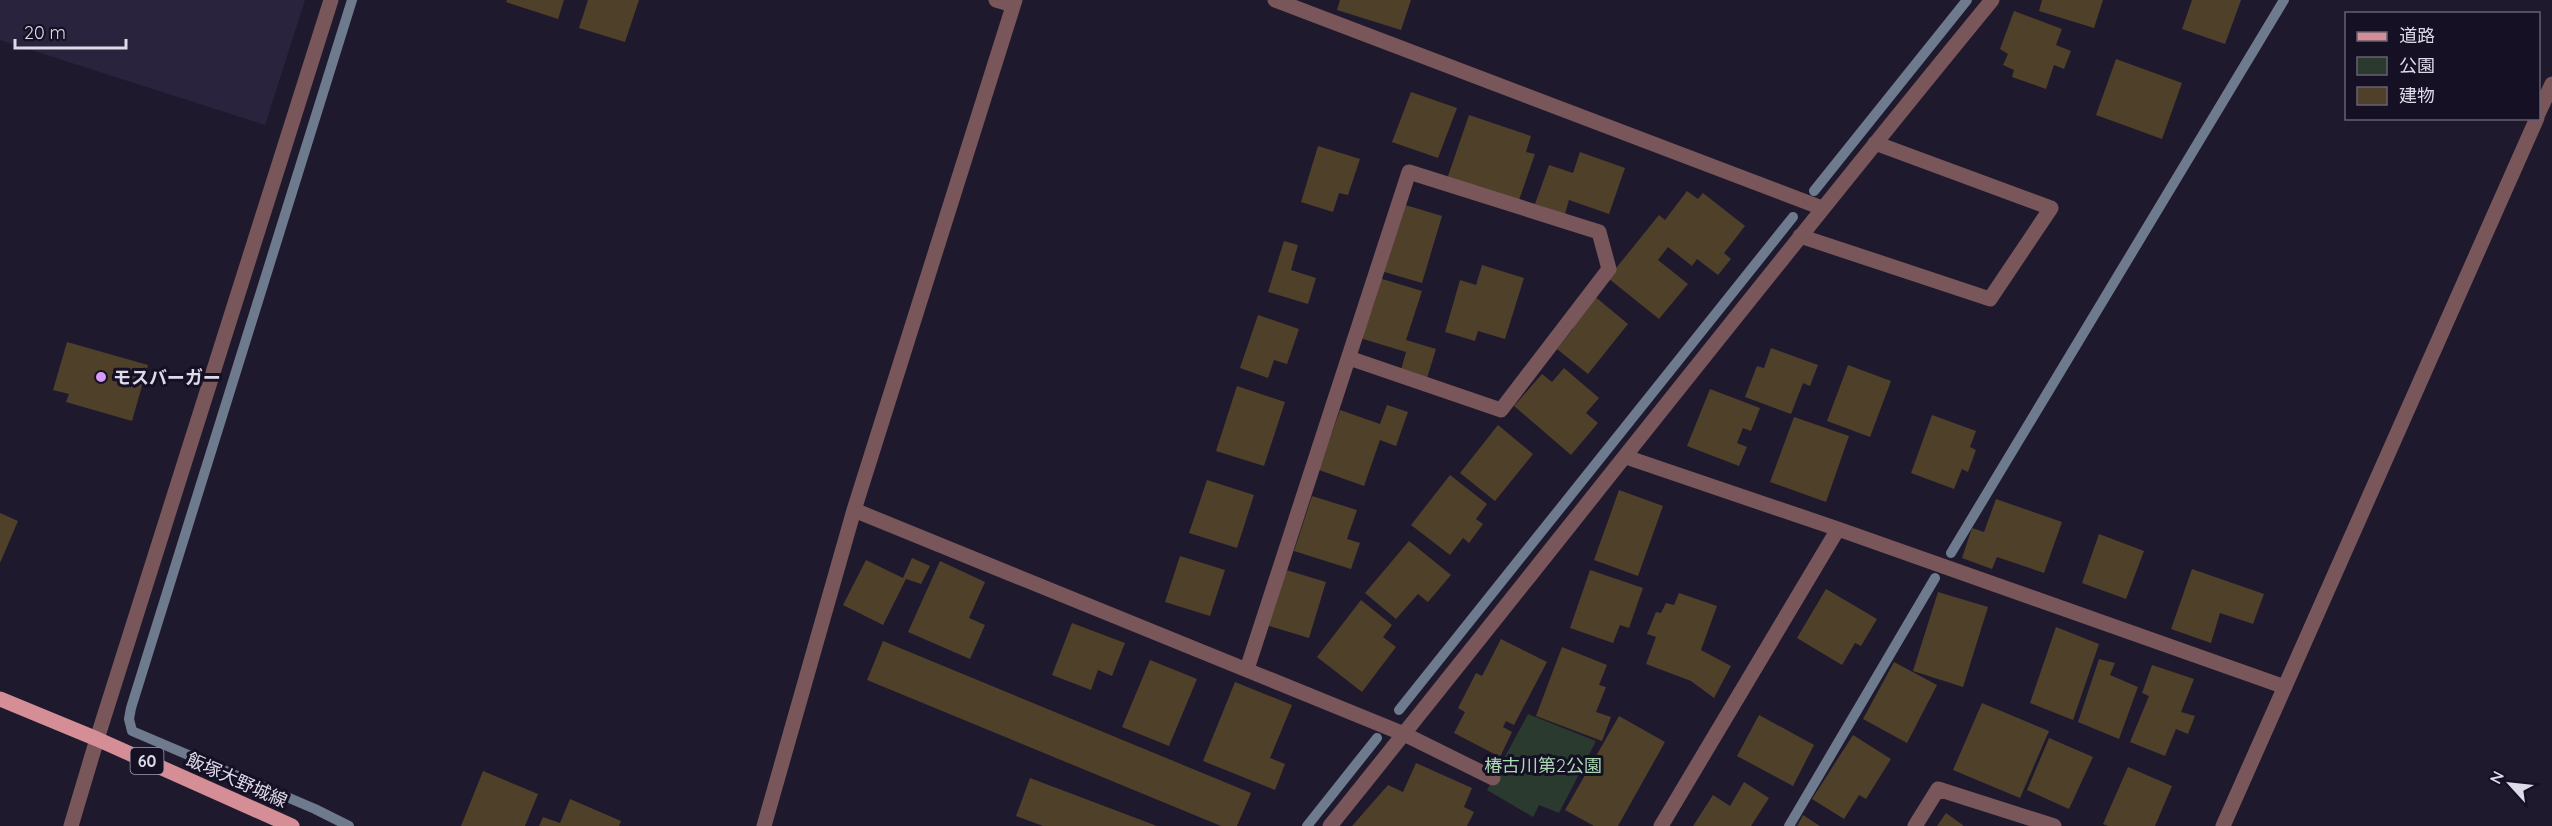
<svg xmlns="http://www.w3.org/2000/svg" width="2552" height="826" font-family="Quicksand,'Noto Sans JP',sans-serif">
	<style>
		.built { fill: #2a233d }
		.green { fill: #2a3a2e }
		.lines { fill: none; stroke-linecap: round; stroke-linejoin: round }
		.stream { stroke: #6e7a8d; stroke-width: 10 }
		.building { fill: #4f4029 }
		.minor { stroke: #785659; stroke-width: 15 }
		.tertiary { stroke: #785659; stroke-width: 15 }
		.primary { stroke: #d58e95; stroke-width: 15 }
		.poi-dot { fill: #d79bf9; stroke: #151024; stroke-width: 2 }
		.labels { text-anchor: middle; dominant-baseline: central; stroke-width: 6; stroke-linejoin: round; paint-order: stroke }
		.shield { fill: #151024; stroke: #a19dae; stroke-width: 1.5 }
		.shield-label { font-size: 16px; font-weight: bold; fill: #dddae9 }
		.poi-label { font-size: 18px; font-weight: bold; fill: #dddae9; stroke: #151024; text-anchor: start }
		.park-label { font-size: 18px; fill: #aad9b4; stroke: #151024 }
		.street-label { font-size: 18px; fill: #dddae9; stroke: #151024 }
	</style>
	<rect width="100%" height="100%" fill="#1f192e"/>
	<path class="built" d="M0,0h305l-40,125 -265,-85z"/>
	<path class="green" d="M1528,714l68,27 -37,72 -20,-8 -6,12 -46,-27z"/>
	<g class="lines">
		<path class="stream" d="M1814,191l153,-191
			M1951,553l333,-553
			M1399,710l394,-493
			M349,826l-34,-17 -183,-78 -3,-12 2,-11 221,-708
			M1307,826l70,-88
			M1789,826l146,-248"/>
	</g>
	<path class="building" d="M507,0h57l-6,19 -52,-17z
		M588,0h51l-14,42 -46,-14z
		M1340,0h71l-10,30 -64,-20z
		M2042,0h61l-9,28 -55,-17z
		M2192,0h49l-16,44 -43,-15z
		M2014,11l48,18 -6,16 15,6 -7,18 -10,-4 -8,24 -34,-12 2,-7 -11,-5 5,-11 -8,-5z
		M2116,59l66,24 -20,56 -66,-24z
		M1411,92l46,16 -19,50 -46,-16z
		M1469,115l62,21 -5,16 9,2 -17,49 -71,-24z
		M1318,146l42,13 -12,36 -9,-2 -6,19 -32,-10z
		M1580,152l45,16 -16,46 -40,-14 -4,14 -30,-10 14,-39 24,8z
		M1687,191l11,8 5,-6 42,33 -21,27 7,6 -13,16 -21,-16 -5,7 -24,-19 -10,13 30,24 -29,35 -51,-41 51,-63 6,5z
		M1402,204l40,12 -20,67 -41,-12z
		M1284,241l14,4 -7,25 25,8 -8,26 -40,-12z
		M1482,265l42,13 -19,61 -27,-8 -3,10 -30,-9 15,-52 16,5z
		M1379,278l43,13 -16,49 30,9 -9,29 -26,-8 5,-18 -46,-14z
		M1593,295l35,29 -40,50 -31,-25 16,-20 -4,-3z
		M1258,315l41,14 -12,35 -13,-4 -6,18 -28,-10z
		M67,342l81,23 -16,56 -66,-19 3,-8 -16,-4z
		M1771,348l47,17 -8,21 -7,-3 -12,31 -46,-17 12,-31 7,2z
		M1848,365l43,16 -21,56 -43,-16z
		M1564,368l35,30 -13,15 12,10 -27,32 -57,-49 28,-32 10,8z
		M1237,386l48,16 -21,64 -48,-15z
		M1710,389l50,19 -9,23 -8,-3 -6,15 10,4 -8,19 -52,-20z
		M1387,405l21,7 -12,34 -16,-6 -16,46 -45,-16 21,-60 40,14z
		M1932,415l44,16 -6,16 6,3 -8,22 -6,-3 -8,20 -43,-16z
		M1794,417l55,19 -23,66 -56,-20z
		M1498,425l35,29 -38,47 -35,-28z
		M1450,475l37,29 -11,15 7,5 -14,19 -6,-5 -13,17 -39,-30z
		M1207,480l47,15 -17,53 -48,-15z
		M1619,490l44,16 -25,70 -44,-16z
		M1312,496l45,14 -10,29 13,4 -9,26 -57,-18z
		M1996,499l66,23 -18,51 -47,-16 -5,12 -30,-11 10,-30 12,4z
		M0,513l18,8 -18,42z
		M2099,534l45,17 -18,48 -44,-16z
		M1409,541l42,34 -23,27 -10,-8 -22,25 -31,-26z
		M1180,556l45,14 -15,46 -45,-14z
		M912,558l18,8 -9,18 -15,-5 -23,46 -40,-20 23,-45 37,18z
		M940,561l45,21 -16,36 16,7 -15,34 -62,-27z
		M1283,569l43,13 -17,56 -43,-13z
		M2192,569l72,25 -11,30 -33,-11 -9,30 -40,-14z
		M1590,570l53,18 -14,40 -9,-3 -7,18 -43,-15z
		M1826,589l51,30 -16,27 -6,-3 -13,22 -45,-27z
		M1938,592l50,15 -25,80 -50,-16z
		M1679,593l38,13 -16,44 30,16 -17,32 -23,-17 -45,-17 10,-27 -9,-3 9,-22 5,1 5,-10 8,2z
		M1361,600l31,25 -9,12 13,10 -34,45 -45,-35z
		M1072,623l53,20 -13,33 -14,-6 -7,20 -39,-15z
		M2056,627l43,17 -26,76 -43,-17z
		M1501,639l46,23 -33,63 -8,-4 -3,6 9,5 -12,25 -46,-24 11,-21 -7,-4 18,-35 6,3z
		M883,641l368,152 -14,33h-16l-354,-146z
		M1562,647l45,18 -8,20 7,2 -10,25 15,5 -9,24 -66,-25z
		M2099,659l16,4 -5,12 28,12 -19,52 -41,-17z
		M1150,660l47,19 -28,67 -47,-19z
		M1894,662l43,23 -30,58 -44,-24z
		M2152,665l42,14 -13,33 14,4 -7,18 -12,-5 -11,27 -35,-14 19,-46 -7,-3z
		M1235,682l57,23 -22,53 15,6 -10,26 -72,-29z
		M1982,703l67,28 -29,67 -67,-28z
		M1759,715l55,30 -21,41 -56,-30z
		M1619,716l46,26 -47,84h-24l-29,-16z
		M1853,735l38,24 -25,40 -7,-4 -15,24 -32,-20z
		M2049,738l44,19 -24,52 -42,-19z
		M1416,763l56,25 -8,19 10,5 -7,14h-115l36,-41 15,7z
		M2128,767l44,19 -17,40h-47l-5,-2z
		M483,771l55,23 -13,32h-64z
		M1030,778l127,48h-114l-27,-10z
		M1744,782l25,16 -18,28h-58l20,-31 17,11z
		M570,799l51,22 -2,5h-80l4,-9 17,6z
		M1946,813l18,13h-27z
		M1803,815l17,11h-23z"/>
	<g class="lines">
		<path class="minor" d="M996,0l17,5
			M1275,0l547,208
			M2538,114l14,-30
			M1800,236l190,63 61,-91 -176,-65
			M1626,457l212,72 447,158
			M854,510l550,224 89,44
			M1247,669l162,-497 190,60 10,37 -108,141 -152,-52
			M71,826l26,-87
			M764,826l90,-316 161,-510
			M1330,826c221,-275 438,-553 662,-826
			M1661,826l177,-297
			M1915,826l23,-37 116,37
			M2223,826l314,-708"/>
		<path class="tertiary" d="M97,739l234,-739"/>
		<path class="primary" d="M0,699l97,40 195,87"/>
	</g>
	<circle class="poi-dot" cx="101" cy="377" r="6"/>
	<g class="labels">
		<rect class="shield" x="130.5" y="748" width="33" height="26" rx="4.5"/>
		<g class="shield-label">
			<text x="147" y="761">60</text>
		</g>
		<g class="poi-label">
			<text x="113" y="377">モスバーガー</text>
		</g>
		<g class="park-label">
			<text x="1543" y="765">椿古川第2公園</text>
		</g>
		<g class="street-label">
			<text transform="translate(237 780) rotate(24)">飯塚大野城線</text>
		</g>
	</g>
	<rect x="2345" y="12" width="195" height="108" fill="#151024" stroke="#656173" stroke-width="1.5"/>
	<rect x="2357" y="32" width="30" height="9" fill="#d58e95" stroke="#656173" stroke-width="1.5"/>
	<text x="2399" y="42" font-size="18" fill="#dddae9">道路</text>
	<rect x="2357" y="57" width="30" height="18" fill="#2a3a2e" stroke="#656173" stroke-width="1.5"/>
	<text x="2399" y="72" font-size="18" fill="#dddae9">公園</text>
	<rect x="2357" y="87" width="30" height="18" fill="#4f4029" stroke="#656173" stroke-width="1.5"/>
	<text x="2399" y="102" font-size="18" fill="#dddae9">建物</text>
	<g transform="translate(2510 784) rotate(297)" stroke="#151024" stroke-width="4.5" paint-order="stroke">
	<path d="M0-4.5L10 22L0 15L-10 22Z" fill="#dddae9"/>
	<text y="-9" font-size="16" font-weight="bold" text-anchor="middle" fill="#dddae9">N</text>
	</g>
	<path d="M15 39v9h111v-9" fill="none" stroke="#dddae9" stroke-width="3"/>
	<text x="24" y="39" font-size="18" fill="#dddae9" stroke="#151024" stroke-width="4.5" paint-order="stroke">20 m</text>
</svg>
